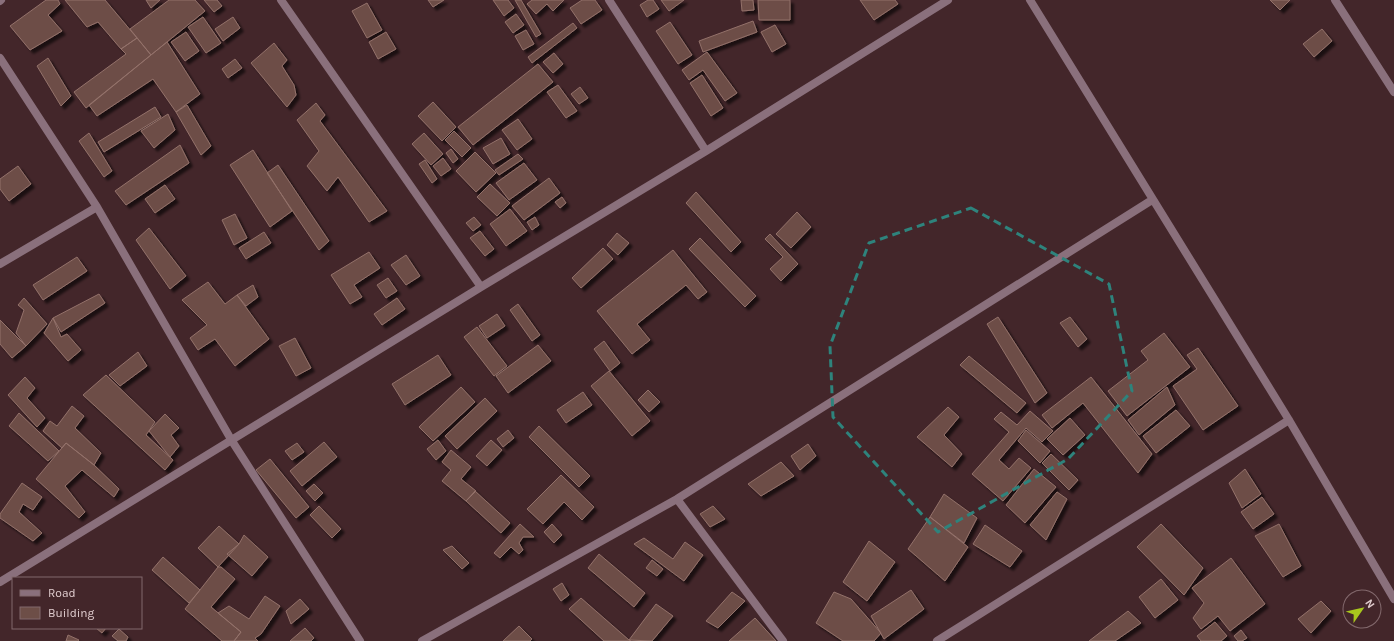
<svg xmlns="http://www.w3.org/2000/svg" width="1394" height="641" font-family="Karla,sans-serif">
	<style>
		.building { fill: #6d4e47; stroke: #93716a; filter: url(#shadow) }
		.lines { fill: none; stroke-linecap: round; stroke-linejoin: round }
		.minor { stroke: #8a707c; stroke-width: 8 }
		.marked { fill: none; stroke: #2e837c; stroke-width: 3; stroke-dasharray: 8 5; stroke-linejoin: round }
	</style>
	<defs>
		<filter id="shadow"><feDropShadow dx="3.5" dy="3.5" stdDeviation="1" flood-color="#0009"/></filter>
	</defs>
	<rect width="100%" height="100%" fill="#43262a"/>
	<path class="building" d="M46,0h12l2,4 -12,11 14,16 -32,19 -20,-24z
		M65,0h40l32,38 -16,11 -23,-27 -11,5z
		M146,0h14l-9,8z
		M169,0h26l10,11 -54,44 -21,-26z
		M204,0h13l5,6 -8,6z
		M428,0h16l-11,7z
		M493,0h15l6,8 -10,8z
		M515,0h6l20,34 -5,3z
		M532,0h32l-11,11 -6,-7 -11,10 -9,-10z
		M582,0h13l7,10 -21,14 -11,-16z
		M648,0h5l6,9 -12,8 -7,-12z
		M661,0h23l-15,11z
		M741,0h12l1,10 -12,1z
		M758,0h32v20h-31z
		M860,0h35l3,4 -24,16z
		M1270,0h20l-10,10z
		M367,3l15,27 -15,8 -15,-27z
		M516,14l8,11 -11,8 -8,-11z
		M203,17l18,26 -15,10 -18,-26z
		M233,17l7,11 -17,13 -8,-12z
		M753,21l4,11 -54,20 -4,-11z
		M670,22l22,33 -14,9 -22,-33z
		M573,23l4,5 -45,35 -4,-6z
		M775,25l11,19 -14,8 -11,-20z
		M1322,29l10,12 -18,16 -11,-13z
		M526,30l8,14 -11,6 -8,-14z
		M186,32l13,19 -14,10 -14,-19z
		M386,32l10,17 -18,10 -9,-17z
		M137,38l14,17 -65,53 -12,-16 52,-38 -5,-5z
		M167,42l33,52 -24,18 -23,-33 -56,37 -8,-11z
		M274,43l13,17 -5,6 12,19 2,10 -9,12 -36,-44z
		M707,52l30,41 -12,8 -22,-31 -14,10 -7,-10z
		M554,53l9,11 -10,9 -10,-11z
		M48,58l23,38 -10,10 -24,-40z
		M235,59l7,9 -14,10 -6,-9z
		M538,64l15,18 -80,63 -15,-18z
		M702,75l21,33 -12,8 -21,-33z
		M558,85l19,26 -11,7 -19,-26z
		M580,87l8,11 -9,6 -8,-10z
		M433,102l23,25 -14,14 -24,-25z
		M316,103l9,12 -5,6 67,90 -18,11 -31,-45 -11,14 -20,-25 12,-15 -22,-31z
		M187,105l24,41 -10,9 -25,-43z
		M155,107l6,10 -57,35 -6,-10z
		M168,114l7,16 -21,18 -13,-17z
		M518,119l14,20 -15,11 -15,-20z
		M454,131l17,17 -9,9 -17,-17z
		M89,133l23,38 -8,6 -25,-36z
		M424,133l19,21 -12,11 -19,-21z
		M501,138l9,16 -17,10 -10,-16z
		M180,145l9,18 -63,42 -11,-14z
		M451,149l7,10 -5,4 -7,-10z
		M253,150l39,61 -22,16 -40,-62z
		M475,152l21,21 -20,19 -20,-21z
		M518,154l5,5 -24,16 -4,-5z
		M443,158l8,11 -10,7 -8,-10z
		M425,160l12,19 -5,4 -13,-19z
		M524,163l13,17 -28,20 -13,-17z
		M278,165l51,76 -10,9 -52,-77z
		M18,166l13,18 -22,17 -9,-12v-10z
		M549,178l11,15 -36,27 -12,-14z
		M490,184l20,19 -13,13 -20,-19z
		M165,185l10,14 -20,14 -10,-14z
		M696,192l45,50 -10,10 -45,-49z
		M562,197l4,6 -6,5 -5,-6z
		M510,209l17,22 -21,15 -16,-22z
		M797,212l14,15 -20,21 -15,-14z
		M235,214l12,24 -13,7 -12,-25z
		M474,217l7,8 -8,6 -7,-8z
		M535,217l4,8 -7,5 -5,-8z
		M149,228l37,48 -16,13 -34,-49z
		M480,231l14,18 -9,7 -15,-18z
		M264,232l7,11 -25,16 -7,-11z
		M617,233l12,10 -11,12 -11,-10z
		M770,234l28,30 -17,17 -11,-12 13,-12 -18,-18z
		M700,238l56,58 -11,11 -56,-58z
		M603,248l10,11 -32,29 -9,-10z
		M673,250l34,42 -9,7 -12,-14 -49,39 13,16 -18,14 -35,-43z
		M369,252l11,16 -26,17 8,12 -12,7 -19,-29z
		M406,255l14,21 -14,9 -15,-20z
		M77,257l10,14 -44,29 -10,-15z
		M388,278l9,13 -11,7 -9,-13z
		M208,282l17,22 12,-9 32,44 -34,27 -20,-27 -17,11 -8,-12 17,-13 -25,-25z
		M253,285l5,12 -12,9 -9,-11z
		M99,294l6,9 -44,29 -8,-14z
		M24,298l23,26 -21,22 -10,-13 8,-23 -6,-5z
		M397,298l8,11 -23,16 -8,-11z
		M518,304l22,31 -8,6 -22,-31z
		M497,314l8,12 -18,12 -8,-12z
		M998,317l49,76 -12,10 -48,-79z
		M1070,317l17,22 -9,8 -18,-24z
		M53,318l8,19 6,-3 14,16 -13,11 -24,-28z
		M0,320l26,26 -14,12 -12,-14z
		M477,327l30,39 -13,10 -30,-39z
		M1164,333l26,34 -63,49 -19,-25 40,-31 -7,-9z
		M295,338l16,30 -15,8 -17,-30z
		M604,341l16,22 -10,8 -16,-22z
		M538,345l13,16 -43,32 -12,-17z
		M1198,348l40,58 -35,24 -30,-44 24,-17 -10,-14z
		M138,352l9,14 -27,20 -11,-11z
		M438,355l13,20 -46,30 -13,-21z
		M969,356l57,47 -9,10 -57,-48z
		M609,371l41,50 -18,15 -41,-50z
		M106,375l49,47 -9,13 27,25 -8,10 -82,-75z
		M25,377l10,11 -8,10 18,20 -8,9 -29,-32z
		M1091,377l61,77 -14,19 -55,-70 -31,25 -10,-13z
		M461,387l14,15 -42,39 -14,-14z
		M1167,387l8,18 -36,30 -11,-15z
		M648,390l12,12 -11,10 -11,-12z
		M583,392l9,13 -26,18 -9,-13z
		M485,398l12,13 -40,38 -12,-13z
		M72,406l12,10 -9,12 26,25 -7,12 -28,-22 -4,5 -19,-17 7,-10 7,5z
		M948,407l11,10 -15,18 18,19 -10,13 -35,-30z
		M1176,410l14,16 -34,27 -13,-17z
		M1030,411l23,20 -11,11 -16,-14 -27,32 10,9 10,-11 12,10 -28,33 -31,-27 37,-42 -15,-13 7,-7 16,13z
		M19,413l40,38 -11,10 -39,-35z
		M165,414l14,14 -8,7 8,11 -9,11 -21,-26z
		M1070,418l15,17 -22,20 -16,-16z
		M539,426l51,50 -11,11 -50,-50z
		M508,430l6,8 -11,9 -6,-8z
		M1026,430l24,21 -10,12 -22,-22z
		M438,440l8,11 -10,9 -9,-11z
		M491,440l11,10 -15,16 -11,-10z
		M324,442l13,15 -35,29 -12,-15z
		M66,443l28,22 25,24 -5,8 -32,-27 -17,16 20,26 -6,6 -43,-39z
		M297,443l7,9 -12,8 -7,-9z
		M808,444l8,12 -16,14 -9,-14z
		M451,450l20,17 -10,12 15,12 -10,10 -24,-20 9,-11 -9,-8z
		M1051,454l27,26 -9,10 -27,-27z
		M270,459l39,48 -13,11 -40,-48z
		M781,462l13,14 -33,20 -13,-12z
		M1034,469l22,18 -31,36 -19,-18z
		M1245,469l16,25 -19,14 -13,-25z
		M561,475l33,32 -12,13 -18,-18 -21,22 -16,-15z
		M22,483l20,14 -9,13 -10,-6 -4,8 23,21 -9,8 -33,-23v-4z
		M314,484l9,9 -8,8 -9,-10z
		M475,491l35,32 -9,10 -35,-32z
		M1057,492l10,7 -21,41 -16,-15z
		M944,494l33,24 -13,25 -34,-26z
		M1262,497l12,17 -21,15 -12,-17z
		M319,506l22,23 -9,9 -22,-23z
		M713,506l12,13 -15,8 -10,-13z
		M930,517l38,30 -23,34 -37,-32z
		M520,524l14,13h-11l-4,6 4,7 -4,4 -8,-7 -11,11 -6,-5z
		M552,524l10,11 -8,8 -10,-11z
		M1161,524l42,44 -19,27 -47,-48z
		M1279,524l22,42 -18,11 -28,-41z
		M985,525l37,26 -12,16 -37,-23z
		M219,526l20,18 -21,23 -20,-19z
		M244,535l24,22 -16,19 -25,-22 12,-10z
		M644,538l29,21 12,-17 18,13 -19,26 -50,-37z
		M869,541l26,21 -28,39 -24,-19z
		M452,546l17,17 -7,6 -19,-19z
		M599,554l46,39 -11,14 -46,-39z
		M163,557l37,33 -11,13 -37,-33z
		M1231,558l34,46 -35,27 -12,-15 -17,13 -8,-11 11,-15 -12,-15z
		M652,560l11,9 -6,7 -11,-8z
		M218,567h3l14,12 -24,28 30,25 -7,9h-12l-37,-32z
		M1161,579l17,21 -23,18 -16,-21z
		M562,583l7,12 -8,6 -8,-12z
		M911,590l13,19 -40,30 -13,-23z
		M732,592l13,9 -27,27 -12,-7z
		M834,592l17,7 30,34 -7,8h-31l-27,-18z
		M265,596l15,10 -19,28 -6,4 3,3h-24l7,-9 -23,-19 11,-7 20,13z
		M581,598l48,42 2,1h-27l-35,-32z
		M300,599l9,10 -18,15 -5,-13z
		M1321,601l10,10 -20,22 -13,-14z
		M656,604l17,12 -21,25 -23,-1z
		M1128,611l13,12 -26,18h-26z
		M755,618l21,23h-47z
		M1215,622l12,14 -6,5h-20l-4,-5z
		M519,626l13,13 -2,2h-27z
		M96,628h10l-4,5z
		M305,628l9,10 -3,3h-21z
		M119,629l9,8 -2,4h-8l-6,-5z
		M1241,630l6,8 -5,3h-4l-4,-5z
		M68,635l11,5 -1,1h-12z"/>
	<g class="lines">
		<path class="minor" d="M281,0l200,287
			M609,0l97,151
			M1030,0l259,420 105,179
			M1335,0l59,92
			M0,1l1,-1
			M0,58l97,149 135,234 128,200
			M0,264l97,-57
			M677,499l106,142
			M0,582l481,-295 225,-136 242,-151
			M422,641l255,-142 475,-299
			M937,641l352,-221"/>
	</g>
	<path class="marked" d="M971,208l138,76 23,107 -64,68 -130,73 -105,-115 -3,-71 39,-103z"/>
	<rect x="12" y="577" width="130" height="52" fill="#43262a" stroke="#82686c"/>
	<rect x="20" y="590" width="20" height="6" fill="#8a707c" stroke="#82686c"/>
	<text x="48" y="597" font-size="12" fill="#e0ccce">Road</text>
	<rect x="20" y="607" width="20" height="12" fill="#6d4e47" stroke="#82686c"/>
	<text x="48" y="617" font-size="12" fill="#e0ccce">Building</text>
	<g transform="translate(1362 609) rotate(56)"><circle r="19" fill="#43262a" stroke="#82686c"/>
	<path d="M0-3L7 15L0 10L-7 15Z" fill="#a8c71d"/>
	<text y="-6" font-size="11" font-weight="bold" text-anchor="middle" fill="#e0ccce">N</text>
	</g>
</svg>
